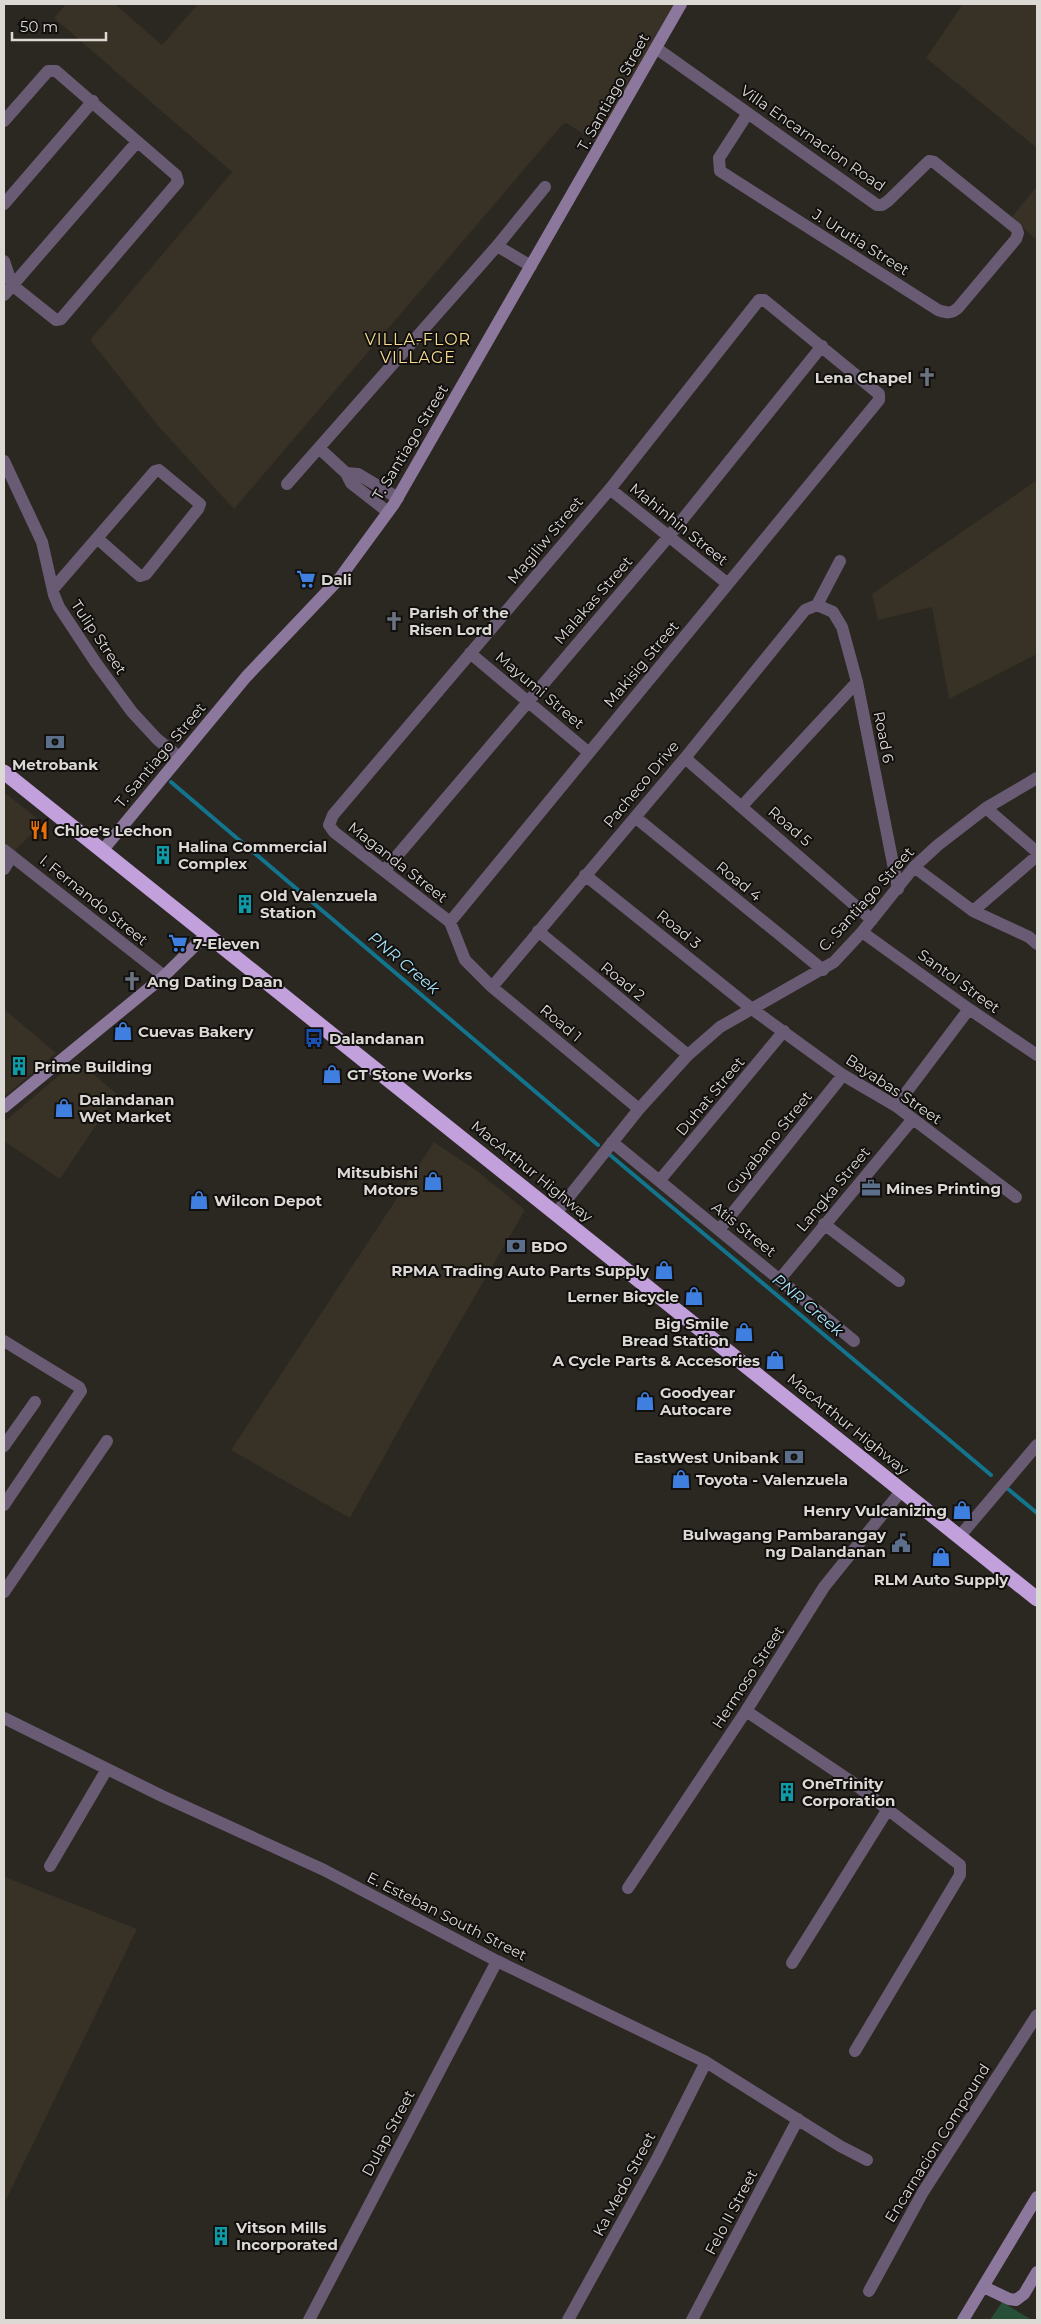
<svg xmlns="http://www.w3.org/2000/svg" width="1041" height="2324" font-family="Montserrat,sans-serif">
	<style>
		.built { fill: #383125 }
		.green { fill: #274e36 }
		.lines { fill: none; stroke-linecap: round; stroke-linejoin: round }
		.stream { stroke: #13748d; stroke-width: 4 }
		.street { stroke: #685b73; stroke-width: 12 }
		.secondary { stroke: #8c779d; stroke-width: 12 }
		.highway { stroke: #c1a0db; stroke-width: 15 }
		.labels { text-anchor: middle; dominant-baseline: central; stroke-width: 4; stroke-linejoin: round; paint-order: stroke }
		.street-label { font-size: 15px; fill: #dcd9d5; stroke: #12100e }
		.poi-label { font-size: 15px; font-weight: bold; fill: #dcd9d5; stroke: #12100e; text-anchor: start }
		.neighbourhood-label { font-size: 16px; letter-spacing: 1px; fill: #f8dc90; stroke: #12100e }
		.water-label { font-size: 16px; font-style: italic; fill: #a4e5fb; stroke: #12100e }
	</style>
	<rect width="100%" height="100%" fill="#2b2721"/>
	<path class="built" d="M66,4h49l47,41 36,-41h476l-77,138 -31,-19 -4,2 -328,384 -75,-82 -69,-87 142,-168 -178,-154z
		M963,4h74v144l-111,-90z
		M1037,186v54l-26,-22z
		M1037,480v174l-88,45 -17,-92 -54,13 -6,-26z
		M4,792l39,31 -29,28 -10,-8z
		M4,1009l52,44 -52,44z
		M77,1060l40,34 -57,85 -56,-38v-19z
		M434,1142l43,29 48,39 -90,155 -85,153 -119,-68z
		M5,1877l132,52 -133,275v-324z"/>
	<path class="green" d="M1002,2302l30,18h-42z"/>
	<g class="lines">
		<path class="stream" d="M171,782l427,363
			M610,1155l381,320
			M1008,1489l29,24"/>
		<path class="street" d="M656,48l221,157h5l6,-4 41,-40 5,1 82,66 2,5 -2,6 -58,69c-7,6 -11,5 -20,2l-218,-139 -1,-13 29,-45
			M4,121l44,-50h8l120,104 2,7 -117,137 -5,1 -44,-35 -8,-24
			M4,204l89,-103
			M497,246l34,20
			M4,295l133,-153
			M759,300h5l115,94v6l-429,522 -116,-90 -5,-7 4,-10 277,-326z
			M320,449l26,24 5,10 37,29
			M4,461l38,81 12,53 5,12 37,56 36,49 25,27 22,18
			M346,473l12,1 40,24
			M287,484l210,-238 48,-59
			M610,489l118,95
			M53,589l102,-118 4,-1 41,34 -2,5 -52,65 -6,2 -42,-37
			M817,605l16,7 9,15 15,55 41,207
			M817,605l23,-44
			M470,653l118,99
			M685,758l187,162
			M742,806l115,-124
			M986,808l51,44
			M635,817l188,153
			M4,850l160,126
			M914,867l59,44 56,26 8,7
			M4,869l8,-13
			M385,870l285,-335 152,-189
			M585,875l167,134 91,66 53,31 120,91
			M973,911l64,-55
			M450,922l15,38 27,27 147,122
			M538,931l150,124
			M862,932l107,77 68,46
			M492,987l193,-229 120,-148 12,-5
			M896,1106l73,-97
			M612,1142l242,199
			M660,1180l124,-149
			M556,1213l83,-104 49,-54 32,-28 114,-65 28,-30 52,-65 24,-22 48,-37 51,-30
			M824,1224l75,57
			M719,1230l124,-155
			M780,1279l132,-159
			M4,1341l75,46 2,4 -77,114
			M4,1446l31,-44
			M959,1537l78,-92
			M4,1592l103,-151
			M746,1711l106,71 108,83v10l-105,176
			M4,1718l158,78 162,74 173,91 209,101 134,84 27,14
			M50,1866l57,-97
			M628,1888l118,-177 78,-124 78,-97
			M792,1963l96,-154
			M869,2291l54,-99 114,-177
			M309,2320l188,-359
			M568,2320l89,-161 49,-97
			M692,2320l106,-201"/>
		<path class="secondary" d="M102,851l144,-174 93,-98 55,-75 287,-500
			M4,1107l160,-131 43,-42
			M984,2287l25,12 7,1 8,-6 13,-22
			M963,2320l74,-123"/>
		<path class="highway" d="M4,772l1033,827"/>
	</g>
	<defs>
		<g id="church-bare" transform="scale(1.5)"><path d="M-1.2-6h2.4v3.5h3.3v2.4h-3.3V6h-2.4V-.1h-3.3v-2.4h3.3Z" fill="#6b7280" stroke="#12100e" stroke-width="2.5" paint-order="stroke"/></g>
		<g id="supermarket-bare" transform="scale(1.5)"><path d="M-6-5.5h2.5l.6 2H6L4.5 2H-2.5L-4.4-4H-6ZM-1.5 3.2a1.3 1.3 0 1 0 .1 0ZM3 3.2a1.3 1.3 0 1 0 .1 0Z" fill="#3f7fe0" stroke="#12100e" stroke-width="2.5" paint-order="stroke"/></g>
		<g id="bank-bare" transform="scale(1.5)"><path d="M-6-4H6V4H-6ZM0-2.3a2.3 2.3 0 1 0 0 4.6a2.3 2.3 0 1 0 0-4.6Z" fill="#5c6f8a" stroke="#12100e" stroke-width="2.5" paint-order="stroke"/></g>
		<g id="restaurant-bare" transform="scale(1.5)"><path d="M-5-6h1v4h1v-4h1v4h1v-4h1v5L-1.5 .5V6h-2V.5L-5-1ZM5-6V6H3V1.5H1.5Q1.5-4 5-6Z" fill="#e8710a" stroke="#12100e" stroke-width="2.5" paint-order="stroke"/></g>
		<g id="building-bare" transform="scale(1.5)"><path d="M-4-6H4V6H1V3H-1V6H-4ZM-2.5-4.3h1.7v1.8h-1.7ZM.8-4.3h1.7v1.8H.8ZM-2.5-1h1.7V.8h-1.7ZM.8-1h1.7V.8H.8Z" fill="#0f9aa8" stroke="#12100e" stroke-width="2.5" paint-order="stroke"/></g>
		<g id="shop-bare" transform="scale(1.5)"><path d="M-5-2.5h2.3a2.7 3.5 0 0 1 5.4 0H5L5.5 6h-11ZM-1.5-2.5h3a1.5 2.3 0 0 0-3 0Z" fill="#3f7fe0" stroke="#12100e" stroke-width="2.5" paint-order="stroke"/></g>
		<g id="bus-bare" transform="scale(1.5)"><path d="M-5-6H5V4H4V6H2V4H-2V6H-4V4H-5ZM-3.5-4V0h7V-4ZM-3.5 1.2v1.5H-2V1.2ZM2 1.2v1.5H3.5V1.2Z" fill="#1a4fb4" stroke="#12100e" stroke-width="2.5" paint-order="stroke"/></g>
		<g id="office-bare" transform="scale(1.5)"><path d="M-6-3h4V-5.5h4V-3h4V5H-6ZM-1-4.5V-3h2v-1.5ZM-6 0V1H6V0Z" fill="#5c6f8a" stroke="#12100e" stroke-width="2.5" paint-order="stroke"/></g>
		<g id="civic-bare" transform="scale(1.5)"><path d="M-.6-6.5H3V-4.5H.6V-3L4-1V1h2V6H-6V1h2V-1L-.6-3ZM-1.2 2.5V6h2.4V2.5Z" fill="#5c6f8a" stroke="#12100e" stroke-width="2.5" paint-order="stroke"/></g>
	</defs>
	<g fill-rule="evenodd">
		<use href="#church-bare" x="927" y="377"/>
		<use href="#supermarket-bare" x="306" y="579"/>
		<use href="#church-bare" x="394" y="621"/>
		<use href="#bank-bare" x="55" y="742"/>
		<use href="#restaurant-bare" x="39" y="830"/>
		<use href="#building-bare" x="163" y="855"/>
		<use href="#building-bare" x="245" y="904"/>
		<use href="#supermarket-bare" x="178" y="943"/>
		<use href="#church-bare" x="132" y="981"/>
		<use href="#shop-bare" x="123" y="1031"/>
		<use href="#bus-bare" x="314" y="1038"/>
		<use href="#building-bare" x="19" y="1066"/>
		<use href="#shop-bare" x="332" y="1074"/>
		<use href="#shop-bare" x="64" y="1108"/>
		<use href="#shop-bare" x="433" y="1181"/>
		<use href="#office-bare" x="871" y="1188"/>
		<use href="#shop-bare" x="199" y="1200"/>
		<use href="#bank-bare" x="516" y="1246"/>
		<use href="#shop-bare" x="664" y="1270"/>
		<use href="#shop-bare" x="694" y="1296"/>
		<use href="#shop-bare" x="744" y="1332"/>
		<use href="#shop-bare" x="775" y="1360"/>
		<use href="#shop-bare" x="645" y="1401"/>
		<use href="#bank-bare" x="794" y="1457"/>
		<use href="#shop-bare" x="681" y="1479"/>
		<use href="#shop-bare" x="962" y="1510"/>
		<use href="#civic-bare" x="901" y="1543"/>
		<use href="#shop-bare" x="941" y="1557"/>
		<use href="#building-bare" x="787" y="1792"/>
		<use href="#building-bare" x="221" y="2236"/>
	</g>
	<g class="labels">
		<g class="street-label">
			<text transform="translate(613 92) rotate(-61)">T. Santiago Street</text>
			<text transform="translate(813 138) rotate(35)">Villa Encarnacion Road</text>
			<text transform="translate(861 242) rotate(32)">J. Urutia Street</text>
			<text transform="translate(410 442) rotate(-59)">T. Santiago Street</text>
			<text transform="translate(679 524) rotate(39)">Mahinhin Street</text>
			<text transform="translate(545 540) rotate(-50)">Magiliw Street</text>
			<text transform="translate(593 600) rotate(-49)">Malakas Street</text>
			<text transform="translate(99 637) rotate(56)">Tulip Street</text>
			<text transform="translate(641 664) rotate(-50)">Makisig Street</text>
			<text transform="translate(540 690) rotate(40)">Mayumi Street</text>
			<text transform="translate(884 737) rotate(79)">Road 6</text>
			<text transform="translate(160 755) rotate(-50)">T. Santiago Street</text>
			<text transform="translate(641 784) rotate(-50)">Pacheco Drive</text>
			<text transform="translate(790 826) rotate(41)">Road 5</text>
			<text transform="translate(398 862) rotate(38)">Maganda Street</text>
			<text transform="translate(739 881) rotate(39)">Road 4</text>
			<text transform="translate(866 899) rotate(-48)">C. Santiago Street</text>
			<text transform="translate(94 900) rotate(39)">I. Fernando Street</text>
			<text transform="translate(679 929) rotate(39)">Road 3</text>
			<text transform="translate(623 981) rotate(39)">Road 2</text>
			<text transform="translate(959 981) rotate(36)">Santol Street</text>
			<text transform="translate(561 1023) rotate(40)">Road 1</text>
			<text transform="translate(894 1089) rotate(34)">Bayabas Street</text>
			<text transform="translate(710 1096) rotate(-50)">Duhat Street</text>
			<text transform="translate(769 1142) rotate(-51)">Guyabano Street</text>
			<text transform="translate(532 1171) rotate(39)">MacArthur Highway</text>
			<text transform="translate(833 1189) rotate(-50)">Langka Street</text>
			<text transform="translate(744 1229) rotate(39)">Atis Street</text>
			<text transform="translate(848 1424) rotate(39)">MacArthur Highway</text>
			<text transform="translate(748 1677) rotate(-57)">Hermoso Street</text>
			<text transform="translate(447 1916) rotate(27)">E. Esteban South Street</text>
			<text transform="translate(388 2133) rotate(-62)">Dulap Street</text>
			<text transform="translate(937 2143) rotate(-58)">Encarnacion Compound</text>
			<text transform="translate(624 2184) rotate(-62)">Ka Medo Street</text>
			<text transform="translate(731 2212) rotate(-62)">Felo II Street</text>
		</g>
		<g class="poi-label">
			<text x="912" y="377" text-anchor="end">Lena Chapel</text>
			<text x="321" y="579">Dali</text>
			<text x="409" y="612">Parish of the<tspan x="409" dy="17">Risen Lord</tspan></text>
			<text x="55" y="764" text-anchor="middle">Metrobank</text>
			<text x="54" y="830">Chloe's Lechon</text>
			<text x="178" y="846">Halina Commercial<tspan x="178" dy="17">Complex</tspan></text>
			<text x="260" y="895">Old Valenzuela<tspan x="260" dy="17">Station</tspan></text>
			<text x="193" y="943">7-Eleven</text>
			<text x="147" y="981">Ang Dating Daan</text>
			<text x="138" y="1031">Cuevas Bakery</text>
			<text x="329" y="1038">Dalandanan</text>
			<text x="34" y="1066">Prime Building</text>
			<text x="347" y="1074">GT Stone Works</text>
			<text x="79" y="1099">Dalandanan<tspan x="79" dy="17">Wet Market</tspan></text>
			<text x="418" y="1172" text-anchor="end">Mitsubishi<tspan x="418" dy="17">Motors</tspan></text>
			<text x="886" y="1188">Mines Printing</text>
			<text x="214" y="1200">Wilcon Depot</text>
			<text x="531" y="1246">BDO</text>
			<text x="649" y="1270" text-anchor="end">RPMA Trading Auto Parts Supply</text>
			<text x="679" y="1296" text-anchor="end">Lerner Bicycle</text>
			<text x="729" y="1323" text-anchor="end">Big Smile<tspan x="729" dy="17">Bread Station</tspan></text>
			<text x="760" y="1360" text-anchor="end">A Cycle Parts &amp; Accesories</text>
			<text x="660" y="1392">Goodyear<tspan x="660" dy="17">Autocare</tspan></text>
			<text x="779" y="1457" text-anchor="end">EastWest Unibank</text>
			<text x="696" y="1479">Toyota - Valenzuela</text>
			<text x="947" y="1510" text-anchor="end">Henry Vulcanizing</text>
			<text x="886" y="1534" text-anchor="end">Bulwagang Pambarangay<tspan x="886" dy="17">ng Dalandanan</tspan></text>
			<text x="941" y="1579" text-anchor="middle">RLM Auto Supply</text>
			<text x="802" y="1783">OneTrinity<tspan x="802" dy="17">Corporation</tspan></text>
			<text x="236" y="2227">Vitson Mills<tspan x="236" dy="17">Incorporated</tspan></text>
		</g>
		<g class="neighbourhood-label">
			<text x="418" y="339">VILLA-FLOR<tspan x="418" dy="18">VILLAGE</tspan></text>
		</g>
		<g class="water-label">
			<text transform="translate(404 963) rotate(40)">PNR Creek</text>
			<text transform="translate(808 1305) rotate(40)">PNR Creek</text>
		</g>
	</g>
	<rect width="1041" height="2324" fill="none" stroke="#dcd9d5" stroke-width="10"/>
	<path d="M12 32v8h94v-8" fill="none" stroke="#dcd9d5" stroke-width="2.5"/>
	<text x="20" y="32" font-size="15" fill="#dcd9d5" stroke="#12100e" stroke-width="4" paint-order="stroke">50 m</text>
</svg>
